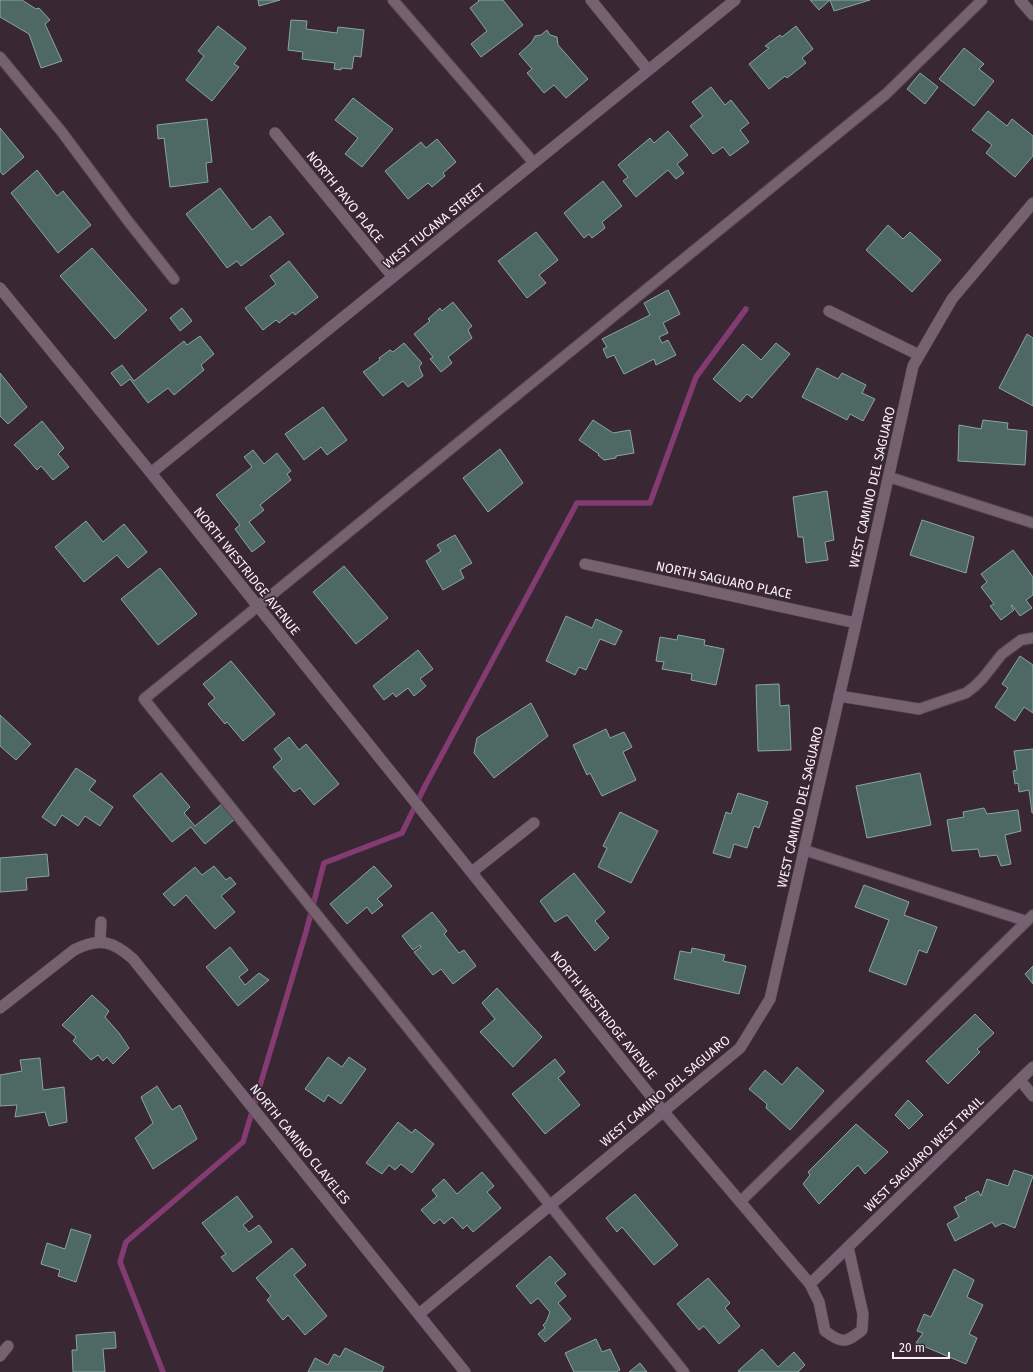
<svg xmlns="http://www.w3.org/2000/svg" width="1033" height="1372" font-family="'Fira Sans',sans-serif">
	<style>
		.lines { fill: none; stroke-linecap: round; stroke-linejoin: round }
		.stream { stroke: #833b71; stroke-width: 5.5 }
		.building { fill: #4e6963; stroke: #89a59f }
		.service-casing { stroke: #554651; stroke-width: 12 }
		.minor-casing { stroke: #554651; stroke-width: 12 }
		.tertiary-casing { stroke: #554651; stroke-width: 12 }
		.service { stroke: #75616f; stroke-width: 10 }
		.minor { stroke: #75616f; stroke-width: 11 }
		.tertiary { stroke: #75616f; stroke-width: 11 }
		.labels { text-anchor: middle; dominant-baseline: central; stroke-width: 3.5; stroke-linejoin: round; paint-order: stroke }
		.street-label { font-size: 13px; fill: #fcf0f8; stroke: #392834 }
	</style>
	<rect width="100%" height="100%" fill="#392834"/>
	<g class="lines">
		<path class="stream" d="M163,1372l-43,-110 6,-20 117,-100 63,-210 18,-69 78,-30 23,-47 152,-283h73l46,-126 50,-68"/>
	</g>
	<path class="building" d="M0,0h22l14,9 3,-1 11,12 -5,4 17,37 -21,7 -12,-34 -29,-17z
		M258,0h22l-21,6z
		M478,0h25l20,25 -42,32 -10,-13 16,-13 -17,-23 9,-7z
		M810,0h20l-11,10z
		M830,0h40l-36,11z
		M291,20l16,1 -1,8 31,4 1,-6 26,3 -3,27 -7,-1 -2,13 -11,-1v2l-7,-1 1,-6 -33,-4 1,-7 -15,-2z
		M218,26l28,22 -12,16 5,3 -27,34 -26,-21 18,-24 -6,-5z
		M796,26l17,23 -11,9 4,5 -19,15 -2,-2 -16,13 -20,-25 20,-16 -4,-2 15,-11 2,2z
		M547,30l3,5 7,2 1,8 30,34 -22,19 -12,-13 -10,8 -17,-20 5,-4 -13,-15 13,-12 3,-6 6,-1z
		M964,48l20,16 -5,5 15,12 -20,25 -35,-27z
		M920,73l18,14 -13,17 -18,-15z
		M711,87l14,18 6,-5 18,23 -9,7 9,12 -19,14 -7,-9 -10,7 -23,-28 13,-10 -11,-14z
		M353,98l40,31 -31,38 -17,-13 13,-16 -23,-18z
		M988,111l19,15 5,-7 21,17v20l-18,21 -29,-24 6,-8 -20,-15z
		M207,119l5,43 -6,1 2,19 -38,5 -6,-49 -6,1 -1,-14z
		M0,128l24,29 -21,18 -3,-4z
		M668,131l20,24 -11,9 7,9 -8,6 -8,-9 -32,27 -13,-16 5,-4 -10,-12 32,-27 4,5z
		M437,139l19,23 -13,11 2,3 -13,11 -4,-4 -20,16 -23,-28 36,-29 5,6z
		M37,170l20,26 6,-5 28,34 -33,28 -47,-60z
		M603,181l19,25 -20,16 3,6 -13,10 -3,-4 -5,4 -20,-25z
		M220,188l32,42 18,-14 14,18 -43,32 -4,-5 -10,7 -41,-54z
		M888,225l15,14 7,-7 31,28 -29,32 -46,-42z
		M536,232l22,28 -19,15 7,8 -19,15 -29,-37z
		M92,248l55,62 -32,29 -55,-63z
		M289,261l29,36 -23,18 -2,-3 -14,11 -3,-3 -13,10 -18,-22 31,-24 -6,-8z
		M668,290l12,24 -17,9 5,10 -9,4 3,6 6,-3 8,15 -20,10 -2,-6 -30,15 -10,-19 -7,3 -4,-9 4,-2 -5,-8 48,-24 -6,-12z
		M453,302l19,24 -4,4 4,8 -24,19 4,6 -11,9 -11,-13 3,-2 -19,-23 16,-13 -2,-2 12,-11 2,3z
		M182,308l10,13 -12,10 -10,-13z
		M1027,334l6,4v68l-34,-18z
		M200,336l14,18 -13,11 3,5 -30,25 -6,-7 -20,15 -18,-24 -9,7 -10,-13 11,-8 12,16 50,-40 3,4z
		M404,343l18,20 -3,4 4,9 -15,11 -5,-6 -20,15 -20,-24 17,-12 -1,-2 11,-8 3,2z
		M776,343l14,11 -38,44 -5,-4 -7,8 -27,-23 30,-35 18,16z
		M817,368l21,11 4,-6 24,12 -4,8 13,6 -12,22 -13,-7 -3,6 -45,-23z
		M0,373l27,34 -19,17 -8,-8z
		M323,407l24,33 -20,15 -6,-8 -17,13 -19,-26z
		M593,420l20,13 17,-3 4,23 -18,3v2l-12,2 -6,-5 1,-1 -20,-14z
		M983,420l25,3 -1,6 20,2 -2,34 -67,-4 1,-36 22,4z
		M42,421l22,27 -6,6 11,13 -16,13 -12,-14 -4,4 -18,-21 -5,-4z
		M500,449l23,34 -35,29 -25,-34z
		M253,450l11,14 13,-11 14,18 -4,3 4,6 -31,25 4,5 -15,12 16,20 -13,10 -17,-23 5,-4 -24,-30 36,-28 -8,-10z
		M827,491l7,49 -9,2 3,18 -22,3 -3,-26h-5l-5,-40z
		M922,520l52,17 -8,36 -56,-18z
		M86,521l17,21 21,-18 23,28 -19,16 -11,-13 -33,27 -29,-35z
		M455,535l17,28 -12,7 4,8 -21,12 -17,-29 15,-10 -4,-6z
		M1013,550l20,27v18l-7,5 6,8 -12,8 -8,-11 -1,1 3,4 -13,10 -11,-14 4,-2 -13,-17 6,-5 -6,-8z
		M344,566l44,52 -32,26 -43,-52z
		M160,568l37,46 -39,31 -37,-46z
		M566,616l26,12 4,-9 26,12 -7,14 -15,-6 -14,31 -7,-3 -4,8 -29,-14z
		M678,635l27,5 -1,5 20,4 -8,36 -25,-5 1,-6 -30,-5 2,-7 -8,-1 4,-24 17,3z
		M418,650l15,19 -13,10 6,7 -12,10 -6,-8 -12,9 -3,-4 -9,7 -11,-14z
		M1020,656l13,9v48l-9,-6 -9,14 -20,-14 13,-19 -6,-4z
		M231,661l44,53 -32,27 -16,-19 -2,2 -17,-20 7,-6 -12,-14z
		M779,684l1,22 9,-1 2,45 -33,1 -2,-66z
		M531,703l17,33 -54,42 -20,-25 3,-15z
		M0,715l31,29 -15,16 -16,-14z
		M606,729l4,9 14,-6 8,15 -9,5 13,28 -34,16 -12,-23 -3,2 -14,-30z
		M289,737l10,13 7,-6 33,40 -25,21 -14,-17 -6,4 -21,-25 9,-8 -8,-10z
		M1033,749v64h-1l-3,-23 -10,2 -1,-9 -3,1 -2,-13 4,-1 -3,-19z
		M76,768l20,13 -7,9 24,17 -13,19 -15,-10 -7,10 -16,-11 -7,11 -13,-9z
		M161,773l29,34 -6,6 11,13 27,-22 13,15 -30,25 -14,-17 -19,15 -39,-46z
		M920,773l11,52 -64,13 -11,-52z
		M738,793l30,9 -9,26 -5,-2 -7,22 -13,-4 -4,14 -17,-5 13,-41 5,2z
		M984,808l3,6 31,-4 3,21 -16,4 6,29 -10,2 -4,-11 -17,2 -2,-8 -26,2 -5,-31 17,-3 -1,-5z
		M620,812l38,19 -27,52 -33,-16 9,-19 -4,-2z
		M47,854l2,22 -23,2 1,12 -27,2v-34z
		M214,866l12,14 4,-3 6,7 -15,12 14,16 -20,17 -29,-34 -12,11 -11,-12 32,-27 7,8z
		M374,866l18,20 -15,13 6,6 -11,9 -5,-7 -20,17 -17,-20z
		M574,873l31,39 -10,9 14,17 -14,13 -28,-36 -12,7 -15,-21z
		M864,885l45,17 -5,13 33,12 -10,26 -8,-3 -13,35 -37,-14 20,-51 -34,-13z
		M432,912l15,19 -3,3 15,19 5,-3 12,16 -23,18 -12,-15 -8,6 -19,-23 7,-5 -1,-2 -7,5 -11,-14z
		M230,947l18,23 -9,7 6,8 14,-12 10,7 -31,26 -32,-39z
		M692,948l33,7 -2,6 23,5 -7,28 -65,-15 6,-28 11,2z
		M1033,966v18l-8,-10z
		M497,988l45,49 -29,30 -33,-35 15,-13 -13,-16z
		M92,995l17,16 -4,6 14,16 10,15 -16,16 -6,-7 -4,4 -5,-6 -7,5 -18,-19 3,-4 -14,-12z
		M975,1014l19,19 -17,16 3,3 -32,32 -22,-23z
		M328,1057l14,10 7,-10 17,12 -25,35 -13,-9 -4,7 -19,-13z
		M40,1058l3,32 21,-3 3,35 -18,4 -4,-14 -30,5 2,-12 -17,1v-31l22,-4 -2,-11z
		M555,1059l10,13 -7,6 22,27 -35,29 -33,-40z
		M797,1067l27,24 -34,39 -24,-22 1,-4 -18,-15 16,-19 17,15z
		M157,1086l15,24 8,-5 17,34 -44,30 -18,-31 18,-15 -12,-26z
		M908,1100l15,15 -14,14 -14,-14z
		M398,1122l14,11 3,-4 19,15 -22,29 -11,-9 -6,6 -6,-5 -7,9 -16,-11z
		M856,1124l32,28 -23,22 -7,-9 -39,39 -16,-20 7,-9 -2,-3z
		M1014,1170l19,6 -18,52 -12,-5 -8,4 -3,-5 -37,19 -8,-17 12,-7 -5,-10 13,-7 -2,-2 13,-7 3,5 6,-17 21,7z
		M482,1172l12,14 -7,6 14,16 -28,24 -6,-7 -4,4 -11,-12 -8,7 -4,-5 -6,5 -13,-14 16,-14 -5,-6 12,-11 13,15z
		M635,1194l43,51 -24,20 -32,-38 -5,5 -11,-14z
		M237,1196l16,21 -10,8 6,7 10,-7 13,17 -39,30 -12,-15 5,-3 -24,-31z
		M71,1229l20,6 -15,47 -18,-6 2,-6 -19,-6 6,-21 18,6z
		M292,1248l14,17 -12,10 33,41 -22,19 -17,-20 -5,5 -16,-20 4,-4 -15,-18z
		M550,1256l16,18 -11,9 11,13 -8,7 13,16 -26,23 -7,-8 7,-6 -2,-3 3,-3 4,-10 -12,-14 -7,6 -15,-18z
		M954,1269l20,11 -7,17 16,8 -14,29 8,4 -11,26 -50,-21 7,-10 -6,-2 7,-17 7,3z
		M708,1278l22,25 -5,5 15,18 -21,18 -15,-18 -5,4 -22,-26z
		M115,1332l1,16 -13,1 2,23h-32l-1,-22h5l-1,-15z
		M596,1339l6,13 8,-3 10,21 -4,2h-42l-9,-19z
		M345,1348l39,19 -2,5h-74l7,-14 13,7 6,-11 6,3z
		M762,1349l16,18 16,-15 11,13 -7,7h-58l-2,-1z
		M640,1363l7,9h-18z"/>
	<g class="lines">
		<g class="service-casing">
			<path id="service" d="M393,0l141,163
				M0,57l61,74 67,90 46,58
				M889,477l144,46
				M919,709l47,-16 9,-7 8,-8 19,-24 19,-14 12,-2
				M804,850l222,71
				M740,1202l293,-287
				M684,1372l-540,-673 742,-605 96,-94"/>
		</g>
		<g class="minor-casing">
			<path id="minor" d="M591,0l57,70
				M275,133l118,144
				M0,288l151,185 512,638 147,173 9,18 6,29c17,13 21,12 37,-1l1,-16 -15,-67
				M829,311l90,44
				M151,473l584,-473
				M585,564l271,59
				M839,696l80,13
				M472,872l62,-49
				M100,942l1,-20
				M0,1008l74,-58c25,-13 39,-9 59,9l332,413
				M1020,1080l13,16
				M810,1284l223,-217
				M419,1314l321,-266 30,-49 86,-376 57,-257 39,-67 81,-96
				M0,1356l8,-10"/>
		</g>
		<g class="tertiary-casing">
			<path id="tertiary" d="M1020,0l13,15"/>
		</g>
		<use href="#service" class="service"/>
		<use href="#minor" class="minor"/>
		<use href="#tertiary" class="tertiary"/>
	</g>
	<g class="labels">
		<g class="street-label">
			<text transform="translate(345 197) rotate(51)">NORTH PAVO PLACE</text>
			<text transform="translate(434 226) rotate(-39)">WEST TUCANA STREET</text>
			<text transform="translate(872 487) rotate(-77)">WEST CAMINO DEL SAGUARO</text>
			<text transform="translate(247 571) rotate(51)">NORTH WESTRIDGE AVENUE</text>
			<text transform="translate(724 580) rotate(12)">NORTH SAGUARO PLACE</text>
			<text transform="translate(800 807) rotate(-77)">WEST CAMINO DEL SAGUARO</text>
			<text transform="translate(604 1015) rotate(51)">NORTH WESTRIDGE AVENUE</text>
			<text transform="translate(665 1091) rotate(-40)">WEST CAMINO DEL SAGUARO</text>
			<text transform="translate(300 1144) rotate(51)">NORTH CAMINO CLAVELES</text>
			<text transform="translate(924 1154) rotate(-44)">WEST SAGUARO WEST TRAIL</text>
		</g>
	</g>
	<path d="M893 1352v6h56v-6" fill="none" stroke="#fcf0f8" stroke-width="2"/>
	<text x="899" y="1352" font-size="12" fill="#fcf0f8" stroke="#392834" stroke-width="3" paint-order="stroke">20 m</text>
</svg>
